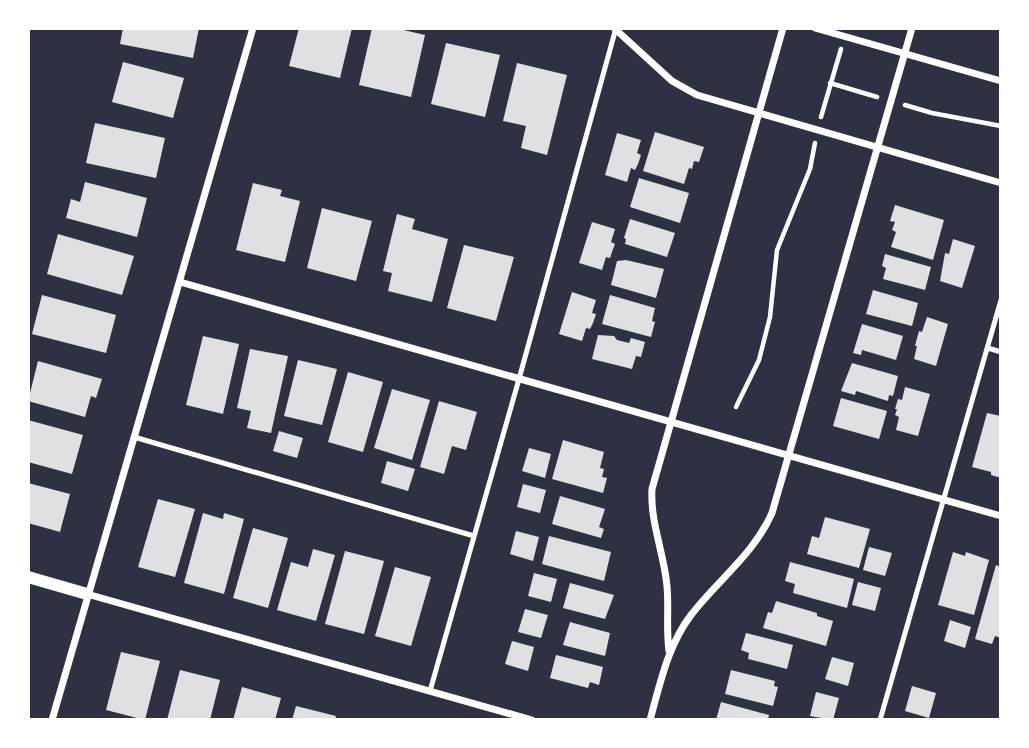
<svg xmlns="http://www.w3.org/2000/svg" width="1029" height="748" font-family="'Varela Round',sans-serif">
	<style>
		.building { fill: #e0e0e3 }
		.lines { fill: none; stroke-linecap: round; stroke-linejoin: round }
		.path { stroke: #fff; stroke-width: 4.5 }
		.service { stroke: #fff; stroke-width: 5 }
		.minor { stroke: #fff; stroke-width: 7 }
		.tertiary { stroke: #fff; stroke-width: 12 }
	</style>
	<rect width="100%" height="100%" fill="#2d3142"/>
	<path class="building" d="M123,28h76l-6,30 -73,-14z
		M299,28h53l-12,50 -51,-12z
		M372,28h23l30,7 -14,62 -52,-12z
		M446,43l54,12 -15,62 -54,-13z
		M123,62l61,16 -11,40 -61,-16z
		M517,63l50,12 -20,80 -26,-7 5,-22 -23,-5z
		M95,123l70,15 -9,40 -70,-15z
		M655,132l49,15 -5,15 -5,-1 -2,8 -3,-1 -5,16 -41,-13z
		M617,133l24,7 -4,13 4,2 -3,9 -3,6 -4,-2 -4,14 -22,-7z
		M639,178l50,15 -9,30 -50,-16z
		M85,182l62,16 -10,39 -71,-19 5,-19 9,3z
		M253,183l29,7 -2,6 20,5 -15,61 -49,-12z
		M895,205l49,15 -11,40 -42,-13 5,-15 -4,-2 3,-8 -5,-1z
		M322,208l50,13 -16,60 -49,-13z
		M397,214l18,5 -3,10 36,10 -16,63 -44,-11 4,-18 -9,-2z
		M630,219l45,14 -8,24 -42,-13 1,-5 -2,-1z
		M592,222l23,7 -4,13 4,2 -3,8 -2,6 -4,-1 -4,13 -23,-7z
		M58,234l76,22 -12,39 -75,-21z
		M953,239l22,7 -13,42 -22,-7 5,-28 4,1z
		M464,245l50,12 -18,64 -49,-13z
		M885,254l46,13 -6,23 -42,-11 3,-11 -4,-2z
		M626,260l38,9 -8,29 -45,-13 6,-24z
		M873,290l45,13 -6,23 -46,-12z
		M572,292l24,8 -4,13 4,1 -3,9 -3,6 -4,-1 -4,13 -23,-7z
		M42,295l74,20 -10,38 -74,-19z
		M610,295l45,13 -3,13 3,1 -4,15 -49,-13z
		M927,317l21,7 -12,42 -22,-7 3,-13h-2l1,-4 3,-11 3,1z
		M862,324l41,12 -7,24 -34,-10 -1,5 -8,-2z
		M598,335l16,1 3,4 12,3 2,-5 14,4 -4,15 -5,-1 -4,13 -40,-10z
		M203,336l36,8 -16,70 -37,-9z
		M250,349l38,7 -17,77 -24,-5 4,-17 -14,-3z
		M298,360l39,9 -15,56 -38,-9z
		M38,361l64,18 -6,19 -5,-2 -6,21 -57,-16z
		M852,363l46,13 -5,20 -4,-1 -1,6 -32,-10 -1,4 -14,-4z
		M348,372l35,10 -20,70 -35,-10z
		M905,387l25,7 -12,42 -22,-6 3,-13 -4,-2 2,-6h-2l3,-10 4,1z
		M392,389l38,11 -18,60 -38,-12z
		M841,398l46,13 -8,28 -46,-13z
		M439,401l38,11 -11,38 -14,-4 -8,28 -24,-7z
		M987,413l14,3v62l-10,-3v-3l-19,-5z
		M28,420l55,15 -11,39 -44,-12z
		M279,431l24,7 -6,20 -24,-7z
		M563,440l41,12 -4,16 4,1 -2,8 5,1 -4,15 -51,-14z
		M529,448l22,6 -6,24 -23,-7z
		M387,461l28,8 -7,22 -27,-8z
		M28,483l42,11 -10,38 -32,-9z
		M523,484l23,6 -6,23 -23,-6z
		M560,496l45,13 -6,18 5,2 -3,9 -49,-14z
		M158,499l37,10 -20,68 -37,-10z
		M203,513l20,6 1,-6 20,6 -20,75 -40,-11z
		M825,517l45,12 -11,39 -52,-14 5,-18 7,2z
		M253,528l35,10 -20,70 -35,-10z
		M516,531l23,6 -6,24 -23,-7z
		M549,536l62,16 -7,29 -62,-17z
		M869,547l23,6 -7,23 -22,-6z
		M313,549l22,6 -19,66 -39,-11 14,-48 17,5z
		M345,551l39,10 -20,73 -39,-10z
		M953,552l12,4 1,-4 23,8 -15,55 -36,-10z
		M790,562l64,17 -7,29 -54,-15 2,-9 -10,-3z
		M996,565l5,2v71l-6,-2 -3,8 -17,-5z
		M395,567l36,10 -20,69 -36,-10z
		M534,573l23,6 -6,23 -23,-6z
		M858,582l23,6 -6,23 -23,-6z
		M570,583l44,12 -9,24 -42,-11z
		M776,601l41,12v3l16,5 -7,25 -63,-18 5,-16 4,1z
		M525,609l23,6 -7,23 -23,-6z
		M950,620l21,7 -6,21 -21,-7z
		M570,622l40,11 -5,23 -42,-11z
		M746,633l47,12 -6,24 -39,-10 1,-6 -8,-3z
		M512,641l22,6 -6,24 -23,-7z
		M121,652l39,9 -15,59 -39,-10z
		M556,655l47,12 -4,18 -9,-3 -2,6 -38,-10z
		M832,657l22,6 -6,23 -23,-7z
		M180,670l40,10 -10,40h-43z
		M731,670l44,11 -1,5 4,1 -5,19 -48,-12z
		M912,686l24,7 -7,25 -24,-7z
		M242,687l39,11 -6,22h-42z
		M816,692l23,6 -6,22 -23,-4z
		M721,702l48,13 -1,5h-52z
		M296,706l40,10 -1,4h-43z"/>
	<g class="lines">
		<path class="path" d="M830,83l47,14
			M905,105l27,8 69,13
			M821,117l20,-68
			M736,407l23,-47 11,-43 7,-67 33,-81 5,-26"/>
		<path class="service" d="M988,348l13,4
			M134,437l340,99
			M430,691l89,-312 97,-351
			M880,720l121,-420"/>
		<path class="minor" d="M614,28l58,53 25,14 304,88
			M815,28l186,53
			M180,282l821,234
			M87,594l445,126
			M669,651c-3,-22 0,-43 -2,-65 -3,-33 -17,-64 -15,-97l131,-461
			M52,720l201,-692
			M650,720c10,-36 18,-75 41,-105 27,-35 63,-61 81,-102l140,-485"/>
		<path class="tertiary" d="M28,577l59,17"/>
	</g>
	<rect width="1029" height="748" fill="none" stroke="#ffffff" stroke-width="60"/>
</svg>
